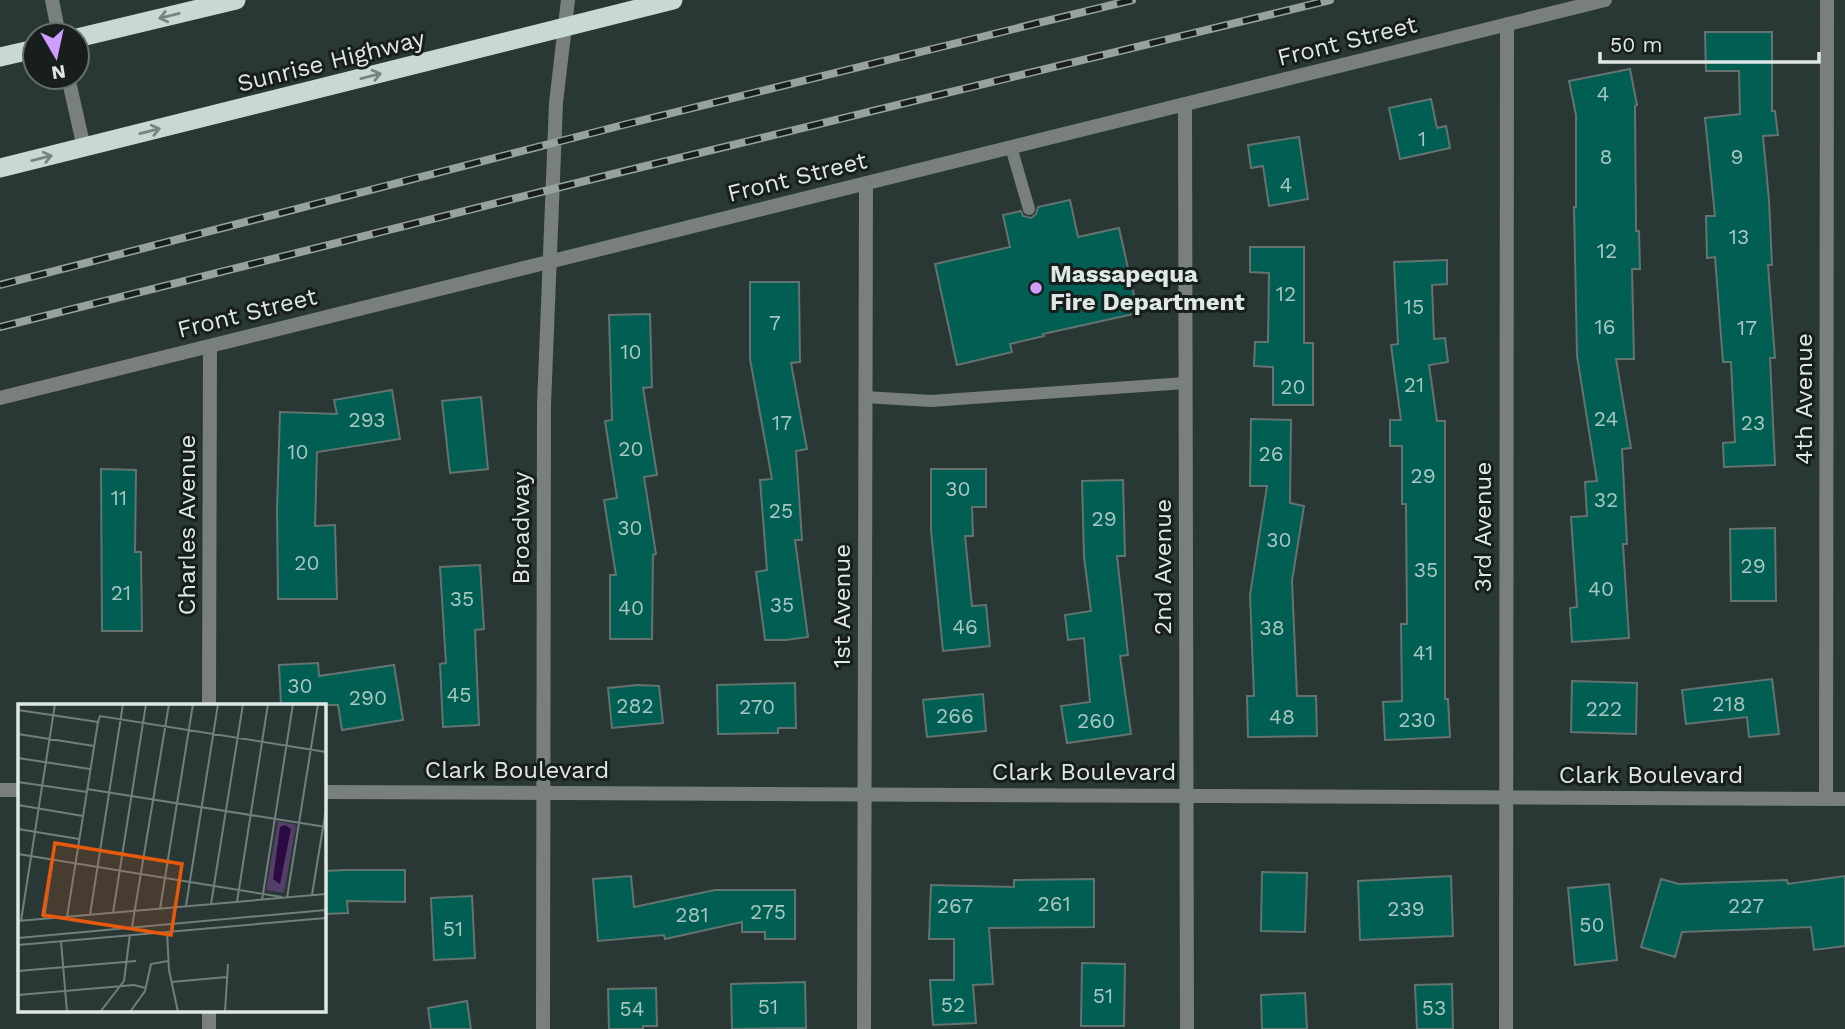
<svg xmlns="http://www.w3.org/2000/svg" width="1845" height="1029" font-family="'Work Sans',sans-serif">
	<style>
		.building { fill: #005e52; stroke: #63736f; stroke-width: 2 }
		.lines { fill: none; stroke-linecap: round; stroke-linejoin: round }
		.service { stroke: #787f7d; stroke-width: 12 }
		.minor { stroke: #787f7d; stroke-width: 14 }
		.tertiary { stroke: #787f7d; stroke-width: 14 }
		.trunk { stroke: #c8d8d4; stroke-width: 19 }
		.rail-casing { stroke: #97a2a0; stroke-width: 8 }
		.rail { stroke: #171e1c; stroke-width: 5; stroke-dasharray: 16; stroke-linecap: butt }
		.oneway { stroke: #788481 }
		.poi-dot { fill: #cf9dff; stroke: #171e1c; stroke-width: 2.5 }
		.labels { text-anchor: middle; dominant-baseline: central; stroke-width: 6; stroke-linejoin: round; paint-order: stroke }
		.number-label { font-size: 21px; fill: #a7c6c1 }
		.street-label { font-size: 24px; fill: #dfe8e6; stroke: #171e1c }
		.poi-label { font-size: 24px; font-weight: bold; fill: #dfe8e6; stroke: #171e1c; text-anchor: start }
		.inset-road { fill: none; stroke: #727e7c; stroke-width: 2 }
		.view { fill: #e8590c; fill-opacity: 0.15; stroke: #e8590c; stroke-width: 3.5 }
		.inset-edge { fill: none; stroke: #dfe8e6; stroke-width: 3.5 }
	</style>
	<rect width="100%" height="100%" fill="#2a3835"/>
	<path class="building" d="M1705,32h67v79h3l3,24 -15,1 6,64 3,65h-4l7,93h-5l5,107 -51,2 -1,-24 12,-1 -4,-80h-8l-8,-105 -8,1 -1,-42h9l-10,-98 35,-4 -1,-43h-33z
		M1630,69l7,36 -2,1 1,125h3l1,38h-8l2,90h-18l15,89 -9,1 5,95h-4l6,94 -57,4 -2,-34 7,-1 -6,-90 16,-1 -2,-34 12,-1 -20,-125 -3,-149h2v-92l-7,-34z
		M1431,99l6,29 9,-2 4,22 -50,11 -11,-51z
		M1299,137l9,62 -39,7 -6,-40 -12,2 -3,-23z
		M1070,200l8,37 41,-9 19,85 -95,21 1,2 -34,8 2,8 -55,13 -22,-101 75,-17 -7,-32 18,-4 2,5 8,2 5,-4 2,-7z
		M1250,247h54v96h9v62h-40v-38l-19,-1 1,-24h13l1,-69 -19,-1z
		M1447,260v24l-15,1 2,54 11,-1 3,24 -19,3 8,56h8v278h3l2,38 -65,3 -2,-38 19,-1 -1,-77h6l-1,-120h-4v-58h-12v-26h11l-10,-75 7,-1 -4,-82z
		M750,282h49l1,80 -9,1 16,86 -11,2 6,89h-7l13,97 -22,3h-21l-9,-68 11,-2 -7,-90 12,-1 -22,-120z
		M650,314l2,73 -9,1 14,87 -13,2 12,77 -3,1 -1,84h-42v-64h6l-12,-75 13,-2 -12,-77 7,-1 -3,-105z
		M392,390l8,49 -83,13 -2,74 20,-1 2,74h-59l-1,-90 3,-97 57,2 -3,-14z
		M481,397l7,72 -38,4 -8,-72z
		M1251,419l40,1 -1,83 14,3 -12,75 5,115h19l1,40 -69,1 -1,-41h7l-4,-101 17,-109h-17z
		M101,469l35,1 -1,82h6l1,79h-40z
		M931,469h55v38h-14l1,29h-8l7,70 14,-1 4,41 -47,5 -12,-121z
		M1123,480l2,76h-8l11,99 -8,1 11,78 -64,9 -6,-37 29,-4 -6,-64 -16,2 -3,-25 26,-4 -7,-54 -2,-76z
		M1775,528l1,73h-45l-1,-72z
		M480,565l4,64 -9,1 4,95 -36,2 -3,-63 6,-1 -6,-96z
		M318,663l1,13 75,-11 9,55 -61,10 -4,-25h-57l-2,-40z
		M1772,679l7,55 -30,3 -2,-20 -61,7 -4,-34z
		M1572,681l65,2 -1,51 -65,-2z
		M795,683l1,45h-18v5l-60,1 -1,-49z
		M638,685l21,1 4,37 -51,5 -4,-40z
		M983,694l3,37 -59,6 -4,-37z
		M347,870h58v32l-58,-1 1,12 -24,1v-43z
		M1262,872l45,1 -2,59 -44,-1z
		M631,876l3,31 81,-17h80v49h-30v-7h-23v-10l-77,17 -1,-4 -66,6 -5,-62z
		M1451,876l2,60 -93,4 -2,-59z
		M1845,876v70l-31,4 -3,-23 -129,5 -7,25 -34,-10 20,-68 18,5 108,-4 1,4z
		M1094,879v48l-105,1 4,56 -20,1 3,38 -43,2 -3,-45h24v-41h-25l2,-54 83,2v-7z
		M1609,884l8,76 -42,5 -7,-77z
		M472,896l3,62 -41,2 -3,-62z
		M1082,963l43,1 -1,62h-43z
		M805,982l1,46 -74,1 -1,-45z
		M1452,984l1,45h-36l-2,-44z
		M656,988l1,38h-14v3h-34l-1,-40z
		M1305,993l2,36h-45l-1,-34z
		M467,1001l4,28h-40l-3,-21z"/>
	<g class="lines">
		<path class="service" d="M1011,147l18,62
			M865,397l66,4 254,-18"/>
		<path class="minor" d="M52,0l7,35
			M68,77l16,71
			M1185,105l2,924
			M0,398l1605,-398
			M209,705l1,-359
			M1826,799l1,-799
			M209,1010v19
			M543,1029l1,-624 12,-302 12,-103
			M864,1029l2,-846
			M1506,1029l1,-1005"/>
		<path class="tertiary" d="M0,790h19
			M324,792l1521,7"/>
		<path class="trunk" d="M77,38l159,-38
			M0,57l35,-8
			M0,168l673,-168"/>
		<g class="rail-casing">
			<path id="rail" d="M0,285l623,-160 509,-125
				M0,327l613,-153 717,-174"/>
		</g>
		<use href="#rail" class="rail"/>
	</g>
	<defs><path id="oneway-shaft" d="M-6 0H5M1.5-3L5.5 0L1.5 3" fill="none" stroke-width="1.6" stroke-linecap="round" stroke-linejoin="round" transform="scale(1.75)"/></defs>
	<g class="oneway">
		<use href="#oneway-shaft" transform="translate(169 16) rotate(166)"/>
		<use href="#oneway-shaft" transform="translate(371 76) rotate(-14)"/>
		<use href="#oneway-shaft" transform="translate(150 131) rotate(-14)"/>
		<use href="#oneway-shaft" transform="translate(42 158) rotate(-14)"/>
	</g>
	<circle class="poi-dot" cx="1036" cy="288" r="7"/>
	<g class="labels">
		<g class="number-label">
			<text x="1603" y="93">4</text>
			<text x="1422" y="138">1</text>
			<text x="1606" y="156">8</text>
			<text x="1737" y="156">9</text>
			<text x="1286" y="184">4</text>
			<text x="1739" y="236">13</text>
			<text x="1607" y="250">12</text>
			<text x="1286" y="293">12</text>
			<text x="1414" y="306">15</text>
			<text x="775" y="322">7</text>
			<text x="1605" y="326">16</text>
			<text x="1747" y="327">17</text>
			<text x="631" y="351">10</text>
			<text x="1414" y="384">21</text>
			<text x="1293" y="386">20</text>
			<text x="1606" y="418">24</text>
			<text x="367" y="419">293</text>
			<text x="782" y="422">17</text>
			<text x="1753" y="422">23</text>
			<text x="631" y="448">20</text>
			<text x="298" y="451">10</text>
			<text x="1271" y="453">26</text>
			<text x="1423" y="475">29</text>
			<text x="958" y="488">30</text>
			<text x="119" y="497">11</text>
			<text x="1606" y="499">32</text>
			<text x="781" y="510">25</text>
			<text x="1104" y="518">29</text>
			<text x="630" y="527">30</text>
			<text x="1279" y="539">30</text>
			<text x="307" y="562">20</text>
			<text x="1753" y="565">29</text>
			<text x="1426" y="569">35</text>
			<text x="1601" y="588">40</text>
			<text x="121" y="592">21</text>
			<text x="462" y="598">35</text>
			<text x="782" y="604">35</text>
			<text x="631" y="607">40</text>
			<text x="965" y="626">46</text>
			<text x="1272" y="627">38</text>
			<text x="1423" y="652">41</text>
			<text x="300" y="685">30</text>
			<text x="459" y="694">45</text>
			<text x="368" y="697">290</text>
			<text x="1729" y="703">218</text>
			<text x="635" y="705">282</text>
			<text x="757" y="706">270</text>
			<text x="1604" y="708">222</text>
			<text x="955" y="715">266</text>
			<text x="1282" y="716">48</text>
			<text x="1417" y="719">230</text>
			<text x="1096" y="720">260</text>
			<text x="1054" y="903">261</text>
			<text x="955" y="905">267</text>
			<text x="1746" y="905">227</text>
			<text x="1406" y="908">239</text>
			<text x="768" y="911">275</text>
			<text x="692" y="914">281</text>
			<text x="1592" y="924">50</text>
			<text x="453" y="928">51</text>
			<text x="1103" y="995">51</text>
			<text x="953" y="1004">52</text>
			<text x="768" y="1006">51</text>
			<text x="1434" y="1007">53</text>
			<text x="632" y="1008">54</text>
		</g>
		<g class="street-label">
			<text transform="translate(1347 41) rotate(-14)">Front Street</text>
			<text transform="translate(331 61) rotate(-14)">Sunrise Highway</text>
			<text transform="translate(797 177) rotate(-14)">Front Street</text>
			<text transform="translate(247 313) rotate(-14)">Front Street</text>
			<text transform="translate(1804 399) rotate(-90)">4th Avenue</text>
			<text transform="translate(187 525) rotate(-90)">Charles Avenue</text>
			<text transform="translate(1483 527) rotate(-90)">3rd Avenue</text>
			<text transform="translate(521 528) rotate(-90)">Broadway</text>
			<text transform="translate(1163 567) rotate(-90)">2nd Avenue</text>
			<text transform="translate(842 606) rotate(-90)">1st Avenue</text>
			<text x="517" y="770">Clark Boulevard</text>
			<text x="1084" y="772">Clark Boulevard</text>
			<text x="1651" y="775">Clark Boulevard</text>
		</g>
		<g class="poi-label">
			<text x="1050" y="274">Massapequa<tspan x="1050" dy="28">Fire Department</tspan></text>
		</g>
	</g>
	<g transform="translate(18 704)">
		<rect width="308" height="308" fill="#2a3835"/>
		<path d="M260,117l18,4 -12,68 -18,-3z" fill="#543e6a"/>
		<path d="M267,121l6,4 -11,55 -7,-5 7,-52z" fill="#2b0c42"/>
		<path class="inset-road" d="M0,6l80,12M80,18l2,-6 226,36M0,30l76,12M0,54l72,11M0,78l69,10M69,85l239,38M0,101l65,11M0,125l61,10M0,150l264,43M294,191l14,-86M269,194l31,-194M244,196l31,-196M219,198l31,-198M193,200l32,-200M168,202l32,-202M142,205l33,-205M95,209l33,-209M72,211l33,-211M49,213l31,-195M26,215l9,-60M0,217l308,-27M3,217l34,-217M114,223l37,-223M149,227l2,39 9,42M0,234l308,-28M43,237l6,71M0,241l308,-27M0,267l118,-10M153,278l56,-5M0,291l116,-10 12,3M82,308l24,-31 6,-47M112,308l15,-21 6,-27 17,-3M207,308l3,-48"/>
		<path class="view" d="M37,139l127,21 -11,71 -128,-20z"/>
		<rect width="308" height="308" class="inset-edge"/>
	</g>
	<g transform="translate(56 56) rotate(171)"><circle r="33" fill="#171e1c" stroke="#676f6d" stroke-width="2"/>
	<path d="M0-5L12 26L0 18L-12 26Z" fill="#cf9dff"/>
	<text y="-10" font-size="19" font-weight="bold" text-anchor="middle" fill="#dfe8e6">N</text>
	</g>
	<path d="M1600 52v10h219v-10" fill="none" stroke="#dfe8e6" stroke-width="3.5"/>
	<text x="1610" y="52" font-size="21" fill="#dfe8e6" stroke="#171e1c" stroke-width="5" paint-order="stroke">50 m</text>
</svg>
